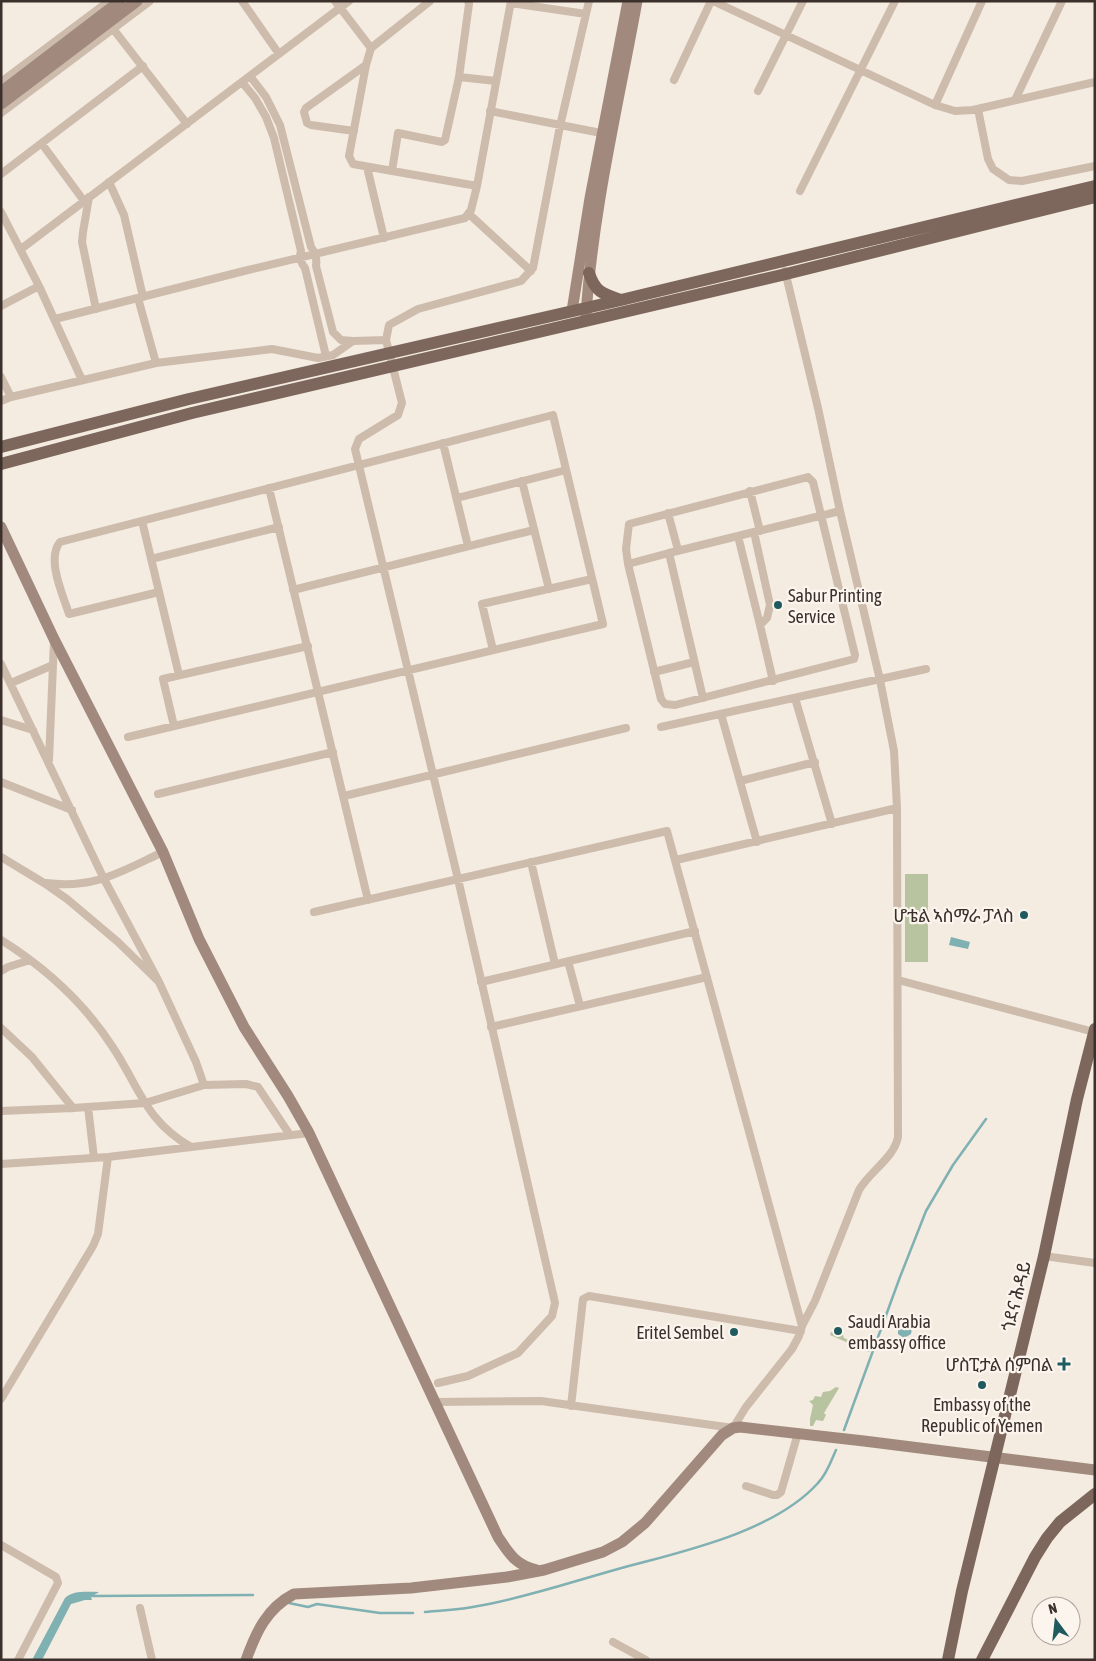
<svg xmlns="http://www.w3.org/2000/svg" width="1096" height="1661" font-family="'Asap Condensed','Noto Sans Ethiopic',sans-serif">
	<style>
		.green { fill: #b8c4a0 }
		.water { fill: #7fb0b2 }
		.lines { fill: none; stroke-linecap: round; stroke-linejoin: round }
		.stream { stroke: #7fb0b2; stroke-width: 2.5 }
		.street { stroke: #cdbbac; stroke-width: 8 }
		.secondary { stroke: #a18a7d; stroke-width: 11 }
		.primary { stroke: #7d675c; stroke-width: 12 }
		.poi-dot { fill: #1f5a5e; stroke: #fbf5ee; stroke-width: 2 }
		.labels { text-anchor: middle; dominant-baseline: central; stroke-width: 4.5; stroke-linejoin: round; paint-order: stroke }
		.poi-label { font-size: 18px; fill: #3b302b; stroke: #fbf5ee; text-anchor: end }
		.street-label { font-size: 18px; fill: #3b302b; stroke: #fbf5ee }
	</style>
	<rect width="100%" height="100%" fill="#f4ebe1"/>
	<path class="green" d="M905,874h23v88h-23z
		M831,1332h4v2l8,1 1,3 16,7 14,-4 -5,11 -39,-17z
		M836,1387l3,1 -15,25 2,2 -3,6 -7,-1 -3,6h-3v-7l3,-14 -4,-4 4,-1 2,-4 6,1 2,-5 7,-1z"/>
	<path class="water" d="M951,937l19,5 -2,7 -19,-4z
		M906,1323l6,5 -1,6 -7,4 -6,-4v-9z
		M99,1592l-8,5 1,3h-7l-14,4 -29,56h-10l33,-62c8,-8 23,-6 34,-6z"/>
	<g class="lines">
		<path class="stream" d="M844,1430l56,-153 26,-66 27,-46 33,-46
			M92,1596l161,-1
			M289,1603l19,4 9,-3 63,9h33
			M425,1612c17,-2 35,-2 53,-6 47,-8 93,-24 140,-37 62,-17 155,-36 200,-86 9,-9 13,-22 18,-33"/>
		<path class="street" d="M242,1l37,53
			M335,1l36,47
			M430,1l-59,47 -5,17 -17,91 4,8 124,22
			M713,1l222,104 20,6 18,-1 122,-28
			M511,3l75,11
			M114,30l73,94
			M250,76l16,21 14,28 31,122c5,6 6,12 5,19l17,66 8,8 12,1
			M459,77l37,4
			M674,80l37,-79
			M1,82l108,-81
			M242,82l13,16 11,19 8,21 27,113c-2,6 0,12 4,17l21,88
			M758,91l45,-90
			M1015,100l47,-99
			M935,105l47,-104
			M978,109l10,50 5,10 16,11 13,1 73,-15
			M490,111l116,23
			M1,113l149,-112
			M354,131l-43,-6 -4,-2 -3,-11 2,-4 60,-43
			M42,144l42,57
			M367,167l17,71
			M392,171l6,-38 44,9 3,-2 14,-63 10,-73 -1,-3
			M1,174l142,-108
			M109,182l15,33 19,82
			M800,191l95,-190
			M89,197l-6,35 -1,10 14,67
			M1,212l38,74 43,94
			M469,214l62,57
			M21,249l328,-248
			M138,298l18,65
			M1,306l38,-20
			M55,319l189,-48 221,-53 6,-8 6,-24 34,-185
			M1,377l10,20
			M1,401l10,-4 145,-34 116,-14 46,9 15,-3 20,-14 33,-1
			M443,443l25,103
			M808,477l5,5 42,173 -1,4 -179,46 -10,-1 -4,-5 -33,-135 -2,-15 3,-25z
			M522,481l27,108
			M269,488l99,412
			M750,491l10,40
			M457,498l109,-28
			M668,513l10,37
			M142,521l37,154
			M754,532l-16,4 22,89
			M669,553l69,-17
			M151,559l128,-32
			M628,564l41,-11 34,145
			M293,590l241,-60
			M493,650l-11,-46 110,-25
			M1,664l103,215 55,103
			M654,672l40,-10
			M773,681l-13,-56 7,-7 3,-13 -16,-73 86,-21 -22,-103 -33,-137
			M11,683l42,-18
			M795,698l37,126
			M721,714l36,128
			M1,720l32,10
			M174,726l-11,-47 145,-33
			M661,727l265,-58
			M128,737l475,-113 -50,-209 -493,127c-14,17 3,53 9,72l90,-22
			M49,760l5,-119
			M740,781l75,-19
			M1,782l71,28
			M158,794l175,-42
			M344,796l282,-68
			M1,857l43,26 23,16 51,43 41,40 37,80 8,23
			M676,860l221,-52
			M531,862l24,102
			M46,883c49,6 74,-11 117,-31
			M314,912l353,-81 135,495
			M1,940c43,27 83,63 111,106 27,40 33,75 79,101
			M568,961l12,45
			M1,971l7,-4 22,-7
			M898,980l196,52
			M481,982l214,-51
			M491,1027l216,-50
			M1,1028l31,29 41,51
			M88,1107l6,51
			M1,1111l72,-3 72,-5 59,-18 42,-1 12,3 32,48
			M1,1164l107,-7 201,-24
			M1044,1256l51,7
			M438,1383l30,-7 50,-23 34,-37 3,-13 -97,-424 -103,-430 4,-10 39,-24 4,-12 -16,-63 3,-15 29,-16 103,-28 12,-13 27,-142 29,-125
			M1,1399l92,-153 5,-12 10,-77
			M435,1402l106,-1 192,27 13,-21 46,-58 7,-13 3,-10 13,-25 44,-111c11,-19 35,-32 39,-53l-1,-329 -3,-57 -14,-71 -40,-169
			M571,1406l12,-107 6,-3 212,35
			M746,1486l27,9h4l4,-3 17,-59
			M1,1545l55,32 2,6 -40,77
			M140,1608l12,52
			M613,1642l33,18"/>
		<path class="secondary" d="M1,92l119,-91
			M1,104l136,-103
			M572,311l18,-113 38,-197
			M586,315c7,-106 32,-209 51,-314
			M1,527l53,112 109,213 36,87 45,88 44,69 21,37 189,404c12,18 18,28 39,33
			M246,1660c10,-28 21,-52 48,-66l117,-6 96,-11 37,-7 59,-18 19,-10 23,-19 77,-88 11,-7 7,-1 124,14 231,29"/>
		<path class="primary" d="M589,273c6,19 14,21 32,27
			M1,447l188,-48 432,-99 474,-114
			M1,464l191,-51 594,-139 309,-77
			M948,1660l14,-69 82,-335 33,-157 18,-70
			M982,1660l53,-103 12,-19 13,-16 35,-28"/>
	</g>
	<g class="poi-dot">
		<circle cx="778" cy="605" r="5"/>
		<circle cx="1024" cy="915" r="5"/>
		<circle cx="838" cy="1331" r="5"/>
		<circle cx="734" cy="1332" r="5"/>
		<path d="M1061.5 1356.5h5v5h5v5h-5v5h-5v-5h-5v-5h5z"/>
		<circle cx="982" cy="1385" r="5"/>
	</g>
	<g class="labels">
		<g class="poi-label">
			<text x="788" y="595" text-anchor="start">Sabur Printing<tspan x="788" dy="21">Service</tspan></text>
			<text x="1014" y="915">ሆቴል ኣስማራ ፓላስ</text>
			<text x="848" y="1321" text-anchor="start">Saudi Arabia<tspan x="848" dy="21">embassy office</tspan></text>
			<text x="724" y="1332">Eritel Sembel</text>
			<text x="1053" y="1364">ሆስፒታል ሰምበል</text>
			<text x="982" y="1404" text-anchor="middle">Embassy of the<tspan x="982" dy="21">Republic of Yemen</tspan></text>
		</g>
		<g class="street-label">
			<text transform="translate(1016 1296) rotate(-76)">ጎደና ሕዳይ</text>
		</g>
	</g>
	<rect width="1096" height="1661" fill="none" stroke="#3b302b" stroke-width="5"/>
	<g transform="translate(1056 1621) rotate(345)"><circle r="24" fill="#fbf5ee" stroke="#aea6a0"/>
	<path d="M0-4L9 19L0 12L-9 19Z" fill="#1f5a5e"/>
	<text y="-8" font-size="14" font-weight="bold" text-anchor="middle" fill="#3b302b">N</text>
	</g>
</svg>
